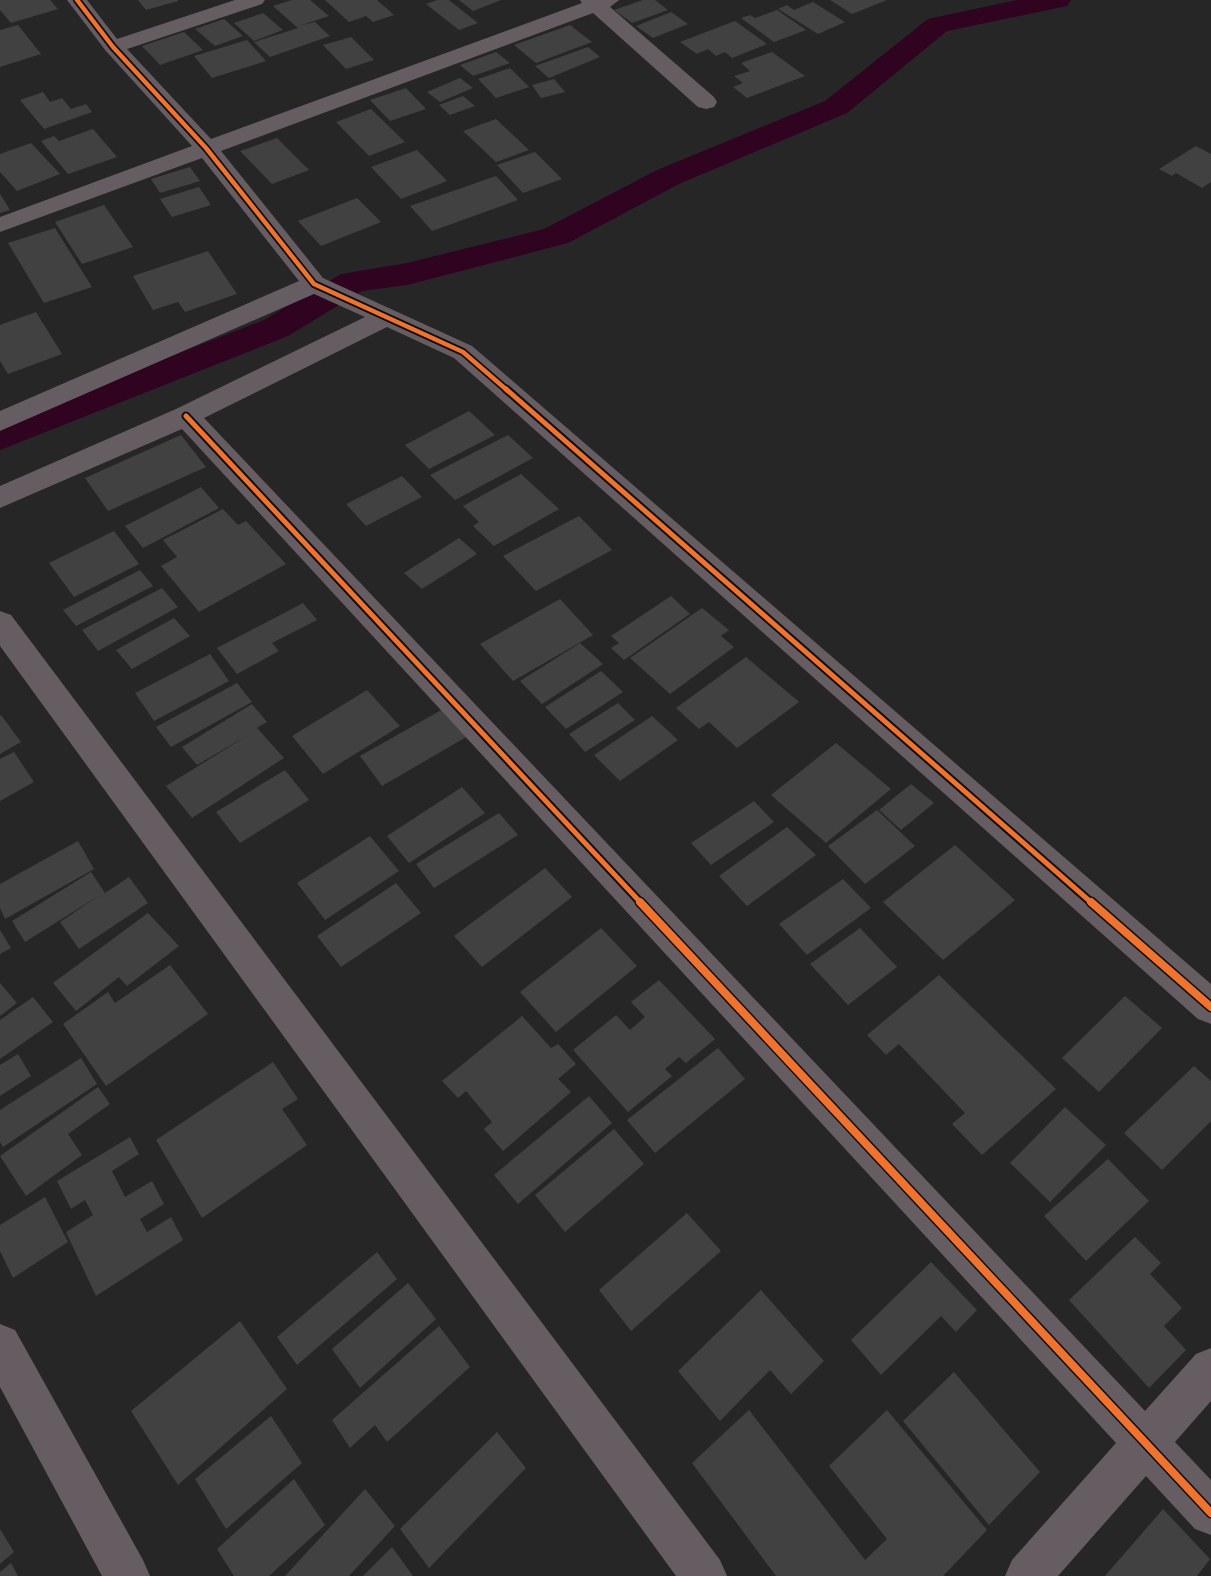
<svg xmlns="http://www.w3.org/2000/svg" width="1211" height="1576" font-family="Overpass,sans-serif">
<rect width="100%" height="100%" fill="#272626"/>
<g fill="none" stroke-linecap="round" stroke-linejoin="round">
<path fill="#300321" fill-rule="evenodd" d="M1017,0h54l-4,6 -120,25 -100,82 -168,71 -111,59 -161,42 -45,6 -74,45 -288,114v-27l264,-103 77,-46 66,-11 137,-34 113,-59 168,-69 103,-82z"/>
</g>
<path fill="#424141" d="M0,0h50l8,9 -47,14 -11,-13z
M138,0h40v1l-32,9z
M292,0h18l19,16 -30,10 16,-4 15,14 -60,21 -16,-15 44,-14 -25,-22z
M325,0h52l17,15 -21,7 -7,-6 -17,6z
M437,0h12l29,23 -19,7 -33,-26z
M459,0h42l-28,11z
M643,0h12l13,10 -36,13 -18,-13z
M830,0h57l-35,14z
M813,2l32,20 -27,12 -40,-25 9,-4 7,5z
M777,10l29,20 -32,12 -33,-24 9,-3 5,3z
M671,12l17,12 -35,14 -17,-12z
M263,13l20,17 -29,11 -20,-18z
M224,19l19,17 -28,10 -20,-17z
M735,21l32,23 -35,14 -7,-6 -9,4 -8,-7 -11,5 -17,-12z
M18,25l23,29 -41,13v-37z
M570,25l22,17 -56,21 -22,-18z
M184,32l19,18 -43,15 -18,-19z
M351,37l23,23 -28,9 -23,-24z
M247,40l19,21 -54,17 -18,-22z
M588,47l12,10 -51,21 -14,-12z
M496,52l14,11 -37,13 -13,-11z
M772,52l33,24 -58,22 -14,-11 10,-4 -9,-7 16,-5 -9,-8z
M510,68l19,19 -33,11 -18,-19z
M460,78l13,10 -33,14 -13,-10z
M554,79l11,13 -24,6 -9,-13z
M406,88l20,21 -36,12 -20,-21z
M43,92l7,10 12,-4 9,11 15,-5 6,8 -48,17 -24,-29z
M463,96l12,10 -25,9 -11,-10z
M371,109l34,33 -36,14 -33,-34z
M496,119l33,31 -33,12 -33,-31z
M93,129l24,28 -49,17 -27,-33 13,-5 5,5z
M277,138l32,32 -37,14 -32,-33z
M31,143l29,31 -43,17 -17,-19v-18z
M1196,146l15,8v28l-9,6 -26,-15 -4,3 -13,-7z
M417,150l30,31 -46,18 -30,-32z
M535,152l27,27 -39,14 -26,-28z
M190,167l10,14 -40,12 -9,-14z
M496,176l22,24 -86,31 -22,-25z
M199,187l12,18 -39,12 -12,-18z
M0,194l10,16 -10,3z
M357,198l24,24 -60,24 -23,-25z
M104,205l29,42 -51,17 -27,-42z
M55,228l37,59 -48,16 -36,-60z
M208,251l29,43 -52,18 -7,-10 -25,8 -20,-34z
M36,312l26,42 -54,20 -8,-13v-36z
M469,411l26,24 -66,34 -24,-24z
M181,435l25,32 -98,44 -23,-33z
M508,435l25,23 -78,42 -25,-25z
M521,474l38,35 -65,37 -21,-20 6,-4 -16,-16z
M402,476l20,21 -56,29 -20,-22z
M201,487l18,21 -76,40 -18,-22z
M223,509l15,16 8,-4 40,43 -87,48 -38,-46 16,-9 -14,-17z
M579,516l33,34 -76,41 -33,-35z
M114,531l25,33 -65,33 -25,-34z
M459,538l18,16 -55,35 -18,-16z
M140,570l13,16 -77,40 -13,-16z
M162,588l16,19 -80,44 -16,-21z
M671,596l19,18 -66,46 -13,-12 8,-5 -8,-7z
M560,599l33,36 -80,46 -33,-37z
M303,603l14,17 -45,23 7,8 -42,23 -20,-26z
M702,608l27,22 -8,6 13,11 -64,47 -40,-36z
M174,618l16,18 -58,33 -16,-19z
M580,643l23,21 -61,40 -22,-23z
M210,654l19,27 -75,40 -19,-28z
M746,657l53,45 -62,46 -28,-26 -10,7 -23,-21z
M601,671l22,21 -57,37 -21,-22z
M237,683l15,19 -81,45 -15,-20z
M367,690l33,36 -77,48 -31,-38z
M618,703l17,17 -50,32 -16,-18z
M252,704l15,18 -10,6 27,30 -92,60 -26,-32 84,-52 -53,31 -15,-18z
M445,708l23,28 -86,50 -22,-30z
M1,715l20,27 -21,12v-38z
M652,716l26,24 -58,41 -26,-26z
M836,743l55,46 -65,54 -55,-48z
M14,752l20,30 -34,19v-42z
M285,770l24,30 -69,43 -24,-31z
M911,784l23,19 -33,27 -22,-20z
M462,787l23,26 -76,50 -22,-27z
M754,801l20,21 -63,43 -20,-22z
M877,810l38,36 -50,38 -37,-38z
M499,813l19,22 -84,53 -18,-24z
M787,827l29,28 -69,51 -28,-30z
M370,836l29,35 -74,49 -28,-37z
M78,841l16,28 -89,50 -5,-11v-24z
M955,845l60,55 -72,60 -60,-58z
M545,868l27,29 -90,70 -28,-31z
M91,872l14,21 24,-16 19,26 -69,46 -19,-27 40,-27 -75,47 -13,-21z
M843,879l28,29 -64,47 -28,-31z
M396,883l25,30 -80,54 -24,-31z
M148,913l31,33 -52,40 -8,-9 -43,34 -23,-28z
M601,928l36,38 -81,66 -36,-40z
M860,928l37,39 -49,38 -38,-41z
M0,930l11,18 -11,6z
M170,965l38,49 -102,72 -43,-62 45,-32 7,11z
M939,975l117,114 -74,66 -30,-31 13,-11 -66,-69 -13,11 -19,-20z
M659,980l56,59 -29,24 -7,-6 -14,12 7,7 -44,36 -55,-62 43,-35 14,15 15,-13 -14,-15z
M0,983l17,20 -17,13z
M1125,996l37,32 -63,64 -37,-34z
M33,997l20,25 -53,37v-39z
M522,1016l29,32 7,-4 18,20 -18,15 13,13 -68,59 -19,-22 8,-7 -26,-31 -8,7 -16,-17z
M718,1048l27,31 -90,74 -28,-33z
M18,1054l13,22 -31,20v-31z
M81,1058l16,26 -94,63 -3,-5v-32z
M273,1062l25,37 -16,10 25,36 -105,73 -46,-78z
M1194,1066l17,15v40l-49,49 -38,-37z
M98,1087l12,17 -42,30 14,21 -56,41 -26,-40z
M589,1096l23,27 -94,81 -24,-29z
M1065,1107l41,38 -56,57 -40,-39z
M614,1129l30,35 -79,68 -30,-37z
M130,1137l9,17 -27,17 13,26 27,-16 12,23 -24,15 7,13 24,-15 12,23 -87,56 -30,-64 27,-17 -8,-15 -14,9 -14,-28z
M1108,1159l41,42 -63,60 -42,-45z
M45,1197l23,45 -55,36 -13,-27v-26z
M687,1213l34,38 -90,80 -32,-41z
M1135,1237l26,26 -11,11 32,34 -18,18 22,24 -37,38 -80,-88z
M377,1252l20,27 -100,86 -20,-28z
M931,1262l46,48 -21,22 -15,-16 -60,59 -30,-35z
M408,1283l28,36 -76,69 -28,-39z
M761,1290l63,71 -33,33 -21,-24 -50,51 -42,-50z
M240,1321l47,68 -109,96 -47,-74z
M439,1326l31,41 -83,75 -12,-17 -25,23 -18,-28z
M954,1372l86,100 -51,53 -86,-104z
M749,1410l116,150 22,-21 -58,-73 58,-56 100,120 -44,46h-167l-84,-113z
M271,1416l31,47 -76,66 -31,-50z
M497,1432l29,36 -97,100 -29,-39z
M294,1479l31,46 -56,51h-35l-17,-27z
M365,1489l30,37 -46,50h-64z
M1163,1509l47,50 -13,17h-92z
M0,1529l14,23 -14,12z
M392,1547l21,29h-50z
M11,1563l7,13h-18v-4z"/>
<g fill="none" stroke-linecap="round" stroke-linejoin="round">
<path fill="#665d62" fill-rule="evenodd" d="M67,0h20l30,39 118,-39h30l-3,4 -135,45 84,90 371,-136 -2,-3h39l-9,7 104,90 3,5 -3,5 -8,2 -8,-2 -105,-94 -372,138 102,127 149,68 739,638v40l-13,-5 -744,-661 -67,-31 -183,91 941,993 51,-57 15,-6v53l-36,41 36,38v55l-16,-6 -49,-53 -88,100h-53l7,-16 104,-117 -934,-1014 -182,79v-22l176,-77 189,-92 -51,-23 -314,137v-20l299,-130 -97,-123 -202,74v-15l192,-71 -86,-95z
M0,611l11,4 709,945 7,16h-51l-676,-930z
M0,1324l15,6 128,230 7,16h-48l-102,-189z"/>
<defs>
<path id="cycleway-far2" d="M77,0l36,47 93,101 108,136 149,68 45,39"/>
<path id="cycleway-far1" d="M506,389l587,515
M186,416l456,488"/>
<path id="cycleway" d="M640,902l571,611
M1091,902l120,105"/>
</defs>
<use href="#cycleway-far2" stroke="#100e0f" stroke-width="8"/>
<use href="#cycleway-far1" stroke="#100e0f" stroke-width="9"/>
<use href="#cycleway" stroke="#100e0f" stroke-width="11"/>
<use href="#cycleway-far2" stroke="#ef722f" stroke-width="4.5"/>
<use href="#cycleway-far1" stroke="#ef722f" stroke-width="5"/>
<use href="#cycleway" stroke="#ef722f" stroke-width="8"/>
</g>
</svg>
